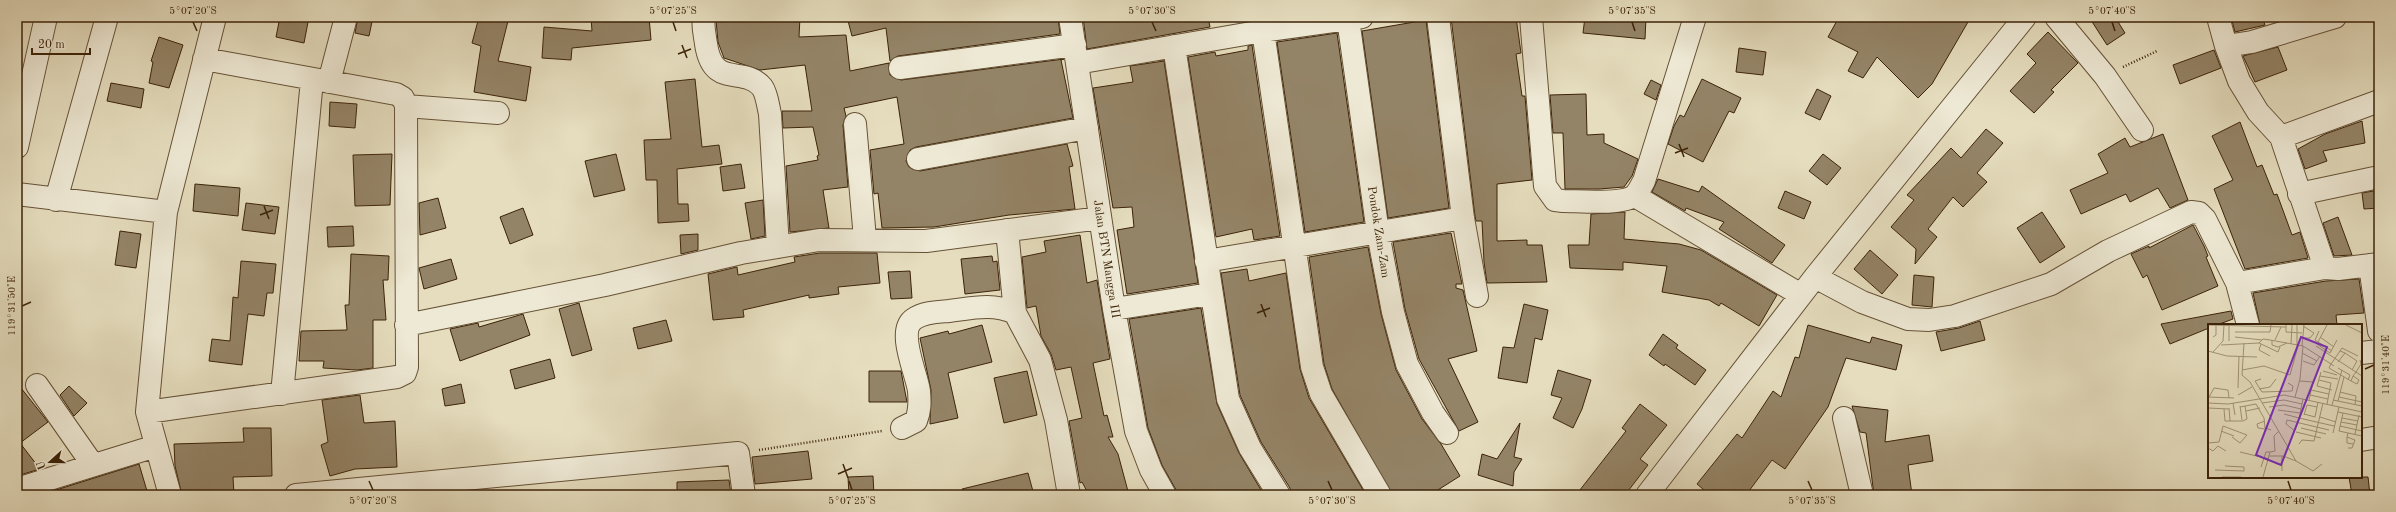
<svg xmlns="http://www.w3.org/2000/svg" width="2396" height="512" font-family="'Old Standard TT',serif">
<rect width="100%" height="100%" fill="#e5ddbe"/>
<filter id="stains"><feTurbulence type="fractalNoise" baseFrequency=".005" numOctaves="4"/><feColorMatrix values="0 0 0 0 .2 0 0 0 0 .09 0 0 0 0 .02 0 0 0 .5 -.17"/></filter>
<radialGradient id="worn" r=".72"><stop offset=".6" stop-color="#630" stop-opacity="0"/><stop offset="1" stop-color="#630" stop-opacity=".3"/></radialGradient>
<path fill="#948467" stroke="#3c2308" d="M280,17h29l-5,26 -28,-6z
M358,17h15l-4,19 -14,-3z
M479,17h30l-11,44 33,6 -5,34 -52,-9 7,-46 -9,-3z
M605,17h44l2,23 -79,8 -1,12 -29,-2 2,-31 48,4 -1,-13z
M740,17h60l-1,20 47,-2 4,36 39,-8 1,12 11,5 163,-21 -3,1 12,58 -157,29 -6,3 -4,11 3,6 11,4 147,-27 6,22 -4,1 6,42 -66,6 -75,12 -52,1 -4,-35 -4,1 -4,-44 34,-6 -7,-47 -53,11 2,8 -3,9 5,62 -25,3 6,38 -39,4 -4,-66 32,-6 -1,-4 2,-1 -6,-28 -30,1 -1,-17h30l-7,-46 -45,5 -36,-12 -6,-16 -2,-22z
M847,17h211l2,17 -162,22 -8,5 -4,-33 -34,8z
M1083,17h125l2,10 -123,22z
M1242,17h31l-30,5z
M1451,17h65l5,36 -5,1 6,42h3l7,84 -35,4v57l30,-1v5h15l5,37 -60,1 -3,-21 -2,-41h-6l-1,-5z
M1585,17h61l-1,22 -62,-6z
M1839,17h121l8,5 -36,62 -14,14 -41,-41 -14,21 -15,-7 10,-19 -30,-15z
M2089,17h26l10,16 -18,12z
M2231,17h31l3,8 -30,7z
M1426,20l23,188 -61,10 -26,-187z
M2048,32l30,31 -27,27 3,2 -20,21 -24,-22 26,-28 -9,-9z
M1337,33l27,189 -59,10 -28,-190z
M159,37l24,8 -14,43 -20,-5 4,-21 -2,-1z
M1252,45l28,191 -26,4 -2,-11 -36,8 -28,-180 27,-5 1,4 32,-6v-4z
M2278,47l9,23 -32,12 -12,-26z
M1739,48l27,4 -3,23 -27,-3z
M2214,50l7,18 -41,16 -7,-19z
M1164,61l34,222 -71,11 -10,-64 17,-3 -2,-20 -19,1 -20,-120 40,-6 -3,-16z
M695,79l7,68 17,-2 3,19 -45,5 1,35h10l1,17 -31,2 -1,-43h-11l-2,-40 27,-1 -6,-57z
M1702,79l39,19 -7,15 -5,-2 -26,51 -35,-18 6,-18 6,-11 4,2z
M1651,80l10,5 -5,15 -12,-6z
M111,83l33,6 -3,19 -34,-7z
M1817,89l14,7 -11,24 -15,-7z
M1586,94l1,41 17,-1v9l34,16 -6,17 -8,11 -25,2h-34l-2,-56h-10l-3,-38z
M330,102l27,2 -2,24 -26,-2z
M2362,121l3,22 -42,8 4,10 -22,8 -7,-20 27,-15z
M2240,122l17,45 5,-2 12,30 3,-1 15,41 8,-3 8,26 -63,11 -31,-80 19,-9 -21,-44z
M1986,129l17,14 -26,30 10,9 -24,25 -10,-10 -25,32 9,8 -22,27 1,-15 -25,-22 23,-27 -7,-5 44,-47 10,10z
M2163,134l25,66 -18,8 -12,-20 -28,14 -4,-8 -45,20 -11,-24 38,-17 -10,-19 27,-16 5,9z
M392,154l-2,51 -35,1 -2,-51z
M616,154l9,36 -31,7 -9,-36z
M1823,154l18,14 -14,17 -18,-14z
M741,164l4,24 -22,3 -3,-24z
M1658,179l41,13 3,-6 83,59 -13,18 -53,-34 5,-7 -38,-14 -1,3 -33,-19z
M195,184l45,4 -2,28 -45,-5z
M2379,190v18l-15,1 -2,-16z
M1785,191l26,11 -7,17 -26,-11z
M438,198l8,30 -26,7 -1,-32z
M763,200l2,36 -14,3 -6,-36z
M246,203l33,4 -4,27 -33,-4z
M523,208l10,27 -23,9 -10,-27z
M1625,212l-1,27 55,5 22,6 76,45 -18,31 -38,-23 -2,3 -10,-6 -47,-8 5,-26 -44,-4v8l-53,-2 -2,-23h21l2,-31z
M2042,212l23,35 -25,16 -23,-35z
M2338,217l14,38 -18,1 -11,-33z
M2193,225l11,21 4,10 -2,1 12,29 -56,24 -15,-35 -4,3 -12,-24 18,-8v2z
M353,226l1,20 -26,1 -1,-20z
M120,231l21,3 -5,34 -21,-3z
M1451,233l11,51h-6v4l7,2 14,61 -29,8 30,63 -19,9 -40,-72 -14,-50 -12,-67z
M698,234v16l-17,4 -1,-19z
M1080,235l7,48 10,-3 13,79 -17,4 11,53 3,-1 6,22h-5l10,17 11,41h-40l-7,-13 -2,1 -11,-62 13,-3 -11,-51 -15,3 -5,-16 -10,-18 -5,-30 -9,2 -5,-51 24,-5 -2,-11z
M1368,247l13,67 15,56 26,49 19,25 19,32 -30,19h-38l-60,-106 -8,-25 -15,-107z
M1870,250l28,25 -16,19 -28,-25z
M820,253h57l3,30 -42,4 1,7 -30,4v-3l-66,15 1,7 -31,3 -5,-46 29,-7 1,8 57,-13 -1,-5z
M351,254l38,2 -1,24h-5l3,40h-13v48l-16,2 -34,-2 1,-7h-25l2,-30 46,-1 -2,-25h4z
M992,256l1,6 4,-1 3,29 -35,4 -4,-35z
M451,259l6,20 -33,10 -5,-21z
M241,261l35,3 -3,29h-6l-3,23 -16,-2 -6,51 -33,-4 3,-22 18,2 3,-44 5,1z
M1247,269l2,12 37,-8 14,96 9,29 57,97h-75l-1,-7 -29,-46 -21,-47 -19,-122z
M910,271l2,27 -21,1 -3,-27z
M1914,275l20,2 -2,30 -20,-2z
M2359,279l5,34 -28,2 1,10h-77l-7,-32 73,-12z
M579,303l13,47 -20,6 -13,-47z
M1524,304l24,6 -6,30 -7,-2 -8,45 -29,-5 5,-31 11,1z
M1201,308l16,96 22,49 25,42h-85l-17,-30 -14,-37 -19,-109z
M2231,311l2,8 -16,6h-8v3l-39,16 -9,-20z
M523,314l7,21 -70,26 -10,-32 28,-6 1,4z
M666,320l6,21 -34,8 -5,-21z
M1980,321l5,19 -44,11 -5,-19 23,-4z
M982,325l10,37 -44,11 10,45 -28,6 1,-34 -11,-52 28,-7 1,3z
M1808,325l62,18 2,-6 30,8 -6,25 -50,-12 -18,49 -43,62 -13,-9 -26,35h-36l-13,-11 40,-50 5,4 31,-47 8,6 14,-40 4,1z
M1663,334l15,11 -2,3 30,22 -11,15 -30,-21 -1,2 -15,-11z
M550,359l5,19 -40,11 -5,-19z
M1558,370l33,10 -9,29 -9,19 -20,-10 9,-20 -11,-3z
M869,371h32l6,31h-38z
M1027,371l10,44 -33,8 -10,-45z
M17,383l31,39 -28,21 20,26 -20,6 -3,-4z
M461,384l4,19 -20,3 -3,-17z
M69,386l18,17 -13,13 -14,-21z
M360,395l4,28 31,-2 2,46 -42,2 -25,7 -9,-31 7,-3 -6,-42z
M1640,404l27,21 -27,34 8,6 -23,30h-49l50,-64 -4,-3z
M1852,406l36,4 -3,32 44,-7 4,26 -25,4 4,30h-38l-8,-62 -6,-1z
M1520,423l-6,34 8,2 -8,13 -1,14 -35,-11 4,-21 15,5z
M243,428h28l1,48 -39,1 1,18h-52l-7,-29 -1,-22 70,-2z
M808,451l4,28 -57,5 -3,-27z
M139,464l8,27 -14,4h-93z
M1028,473l6,22h-72v-6z
M873,476l1,19h-25l-1,-18z
M2349,477h19l2,18h-18z
M729,480l2,15h-54v-13z"/>
<g fill="none" stroke-linecap="round" stroke-linejoin="round">
<defs>
<path id="street" d="M704,17c-2,9 1,18 2,27 7,46 37,21 56,43 5,7 6,19 8,27l8,133
M1070,17l44,292 22,122 15,39 14,25
M1438,17l25,201 14,78
M1531,17l14,169 10,14 8,1c16,0 58,4 71,-5 4,-3 7,-10 10,-15l51,-164
M2056,17l49,59 37,54
M2218,17l8,29 13,35 19,31 23,25 44,131
M1348,19l30,214 15,79 14,52 26,49 14,20
M1263,31l49,336 9,27 59,101
M1174,46l54,353 22,49 29,47
M2226,46l26,-4 83,-25
M1077,63l186,-32 99,-14
M900,68l175,-23
M329,82l17,-65
M406,106l92,7
M855,124l10,115
M2281,137l98,-36
M17,147l29,-130
M918,159l169,-31
M17,194l149,18
M2299,194l80,-17
M1635,196l166,99
M56,200l51,-183
M1007,230l8,83
M1206,261l257,-43
M2370,265l9,66
M1815,277l47,25 46,17 21,1 26,-4 96,-32 57,-33 83,-39 8,1 6,6 32,64 88,-15 13,1 41,-5
M2237,283l11,42
M1114,309l96,-15
M406,325l199,-40 136,-32 78,-13 107,1 174,-23
M2361,353l18,-2
M37,385l56,80
M282,394l30,-314
M147,412l250,-35 8,-4 2,-6 -1,-261 -3,-8 -7,-4 -192,-35
M1844,418l18,77
M902,428l14,-7c4,-10 4,-18 3,-30 -2,-17 -23,-60 -5,-72 10,-7 24,-7 35,-8 24,-3 44,-8 66,2l25,47 16,60 13,75
M2361,440l18,-3
M17,489l139,-43
M170,495l-23,-83 19,-200 49,-195
M296,495l442,-42 6,42
M1647,495l168,-218 210,-260"/>
</defs>
<use href="#street" stroke="#665236" stroke-width="24"/>
<path stroke="#3c2308" stroke-width="2.5" stroke-dasharray="1 2" stroke-linecap="butt" d="M2123,67l34,-16
M759,450l123,-19"/>
<use href="#street" stroke="#eee9d5" stroke-width="22"/>
</g>
<path fill="none" stroke="#3c2308" stroke-width="1.5" d="M193,22l4,9M673,22l3,9M1152,22l4,9M1632,22l3,9M2112,22l3,9M682,45l5,13M678,54l13,-5M1679,144l5,13M1675,153l13,-5M264,206l5,13M260,215l13,-5M1261,304l5,13M22,306l9,-4M1257,313l13,-5M2365,369l9,-4M843,464l5,14M838,474l14,-6M369,481l4,9M849,481l3,9M1328,481l4,9M1808,481l4,9M2288,481l3,9"/>
<g text-anchor="middle" stroke-width="4" stroke-linejoin="round" paint-order="stroke">
<g font-size="12" fill="#3c2308" stroke="#eee9d5">
<text transform="translate(1379 232) rotate(81)" y="4">Pondok Zam-Zam</text>
<text transform="translate(1107 259) rotate(81)" y="4">Jalan BTN Mangga III</text>
</g>
</g>
<g transform="translate(2208 324)">
<rect width="154" height="154" fill="#e5ddbe"/>
<path fill="none" stroke="#a19375" stroke-width="1" d="M0,1l78,2M78,1v7l16,1M138,1l16,8M111,7l-4,9 17,11M27,8h35l1,-7M5,13l3,-2v-10M27,13l27,3M112,13l14,10M94,14h8l4,-5 -11,-7M64,16v5l6,2 9,-4M67,16l6,-13M21,17v-15M110,18l9,-17M36,19l-2,32 8,7 46,79 17,10 9,-7M51,19l4,-4 7,1 33,6 28,18 9,-13 5,2M53,20l-2,6 11,6M83,20l1,-19M109,20l13,9 7,-13M13,21l38,-2 19,9 2,-5M89,22v-21M94,22l2,-21M108,22l46,30M0,27l19,5 30,1M132,27l2,-3 16,8M5,28l10,-11 1,-16M94,29l15,8M95,37l11,4 6,-9M130,38l7,-9 12,8 -5,9M126,42l-3,-2 -2,4 22,13M130,44l12,7 -2,5M34,46l22,-4 26,9 8,-29M115,47l14,4M113,48l-4,14 15,4M112,52l18,3M145,52l6,4 -2,4 -6,-3 2,-5 3,-4 5,-8 -1,-4M53,55l-6,2 7,11 30,-1 1,-5 -5,-3M111,56l12,3 -4,21M92,57l13,1 -4,18M30,64l1,-32M51,65l11,-2 6,-8M103,66l18,4M132,68l16,4 -1,9M30,71l14,-8M102,71l18,4M0,73l26,1M1,73l5,-9 14,2 1,8M87,73l5,-18 3,-33M131,73l23,5M125,76l29,6M130,77l6,-24M0,79l20,1 56,-9 78,17M25,79l2,12M54,79l22,-3 18,4M124,81l10,-35M32,82l2,14M32,83l16,-3 8,14 1,10 6,2M61,83l15,-2 17,4M0,84l21,1M21,84l1,13M16,85l1,12h18l4,-2 -2,-13M70,86l22,3M38,87l14,-3M130,88l24,5M135,89l-4,18 23,5M76,90l15,4M96,90l11,3 3,-15M96,91l3,-10 10,2M112,93l16,5M91,94l35,8M134,94l16,3M91,95l4,-20M57,97l-8,3 1,4 7,1M133,98l16,3M132,102l22,5M93,104l25,6M13,107l13,5M87,107l-9,-7 1,-4 42,10M88,108l25,6M125,109l6,-26M147,110l4,-19M139,113v6l6,1M0,119l11,-1 4,-16 24,9 -7,8 -8,-6M91,120l3,-4 12,1 9,-38M0,124l5,3 5,-5 8,5M140,124h4l3,-8 -8,-3 1,-4M32,128l29,7M61,132h14l13,5M74,132v15M53,143l5,-15h4M7,146l29,1v-4l-19,-1M14,153h19M55,153l7,-25 5,-1 -1,-15 5,-5"/>
<path fill="#7b2cbf" fill-opacity="0.15" stroke="#7b2cbf" stroke-width="2" d="M93,13l26,10 -46,118 -25,-10z"/>
<rect width="154" height="154" fill="none" stroke="#3c2308" stroke-width="2"/>
</g>
<rect width="2396" height="512" fill="none" stroke="#e5ddbe" stroke-width="44"/>
<g transform="translate(50 462) rotate(249)" stroke="#eee9d5" stroke-width="3" paint-order="stroke">
<path d="M0-3L7 15L0 10L-7 15Z" fill="#3c2308"/>
<text y="-6" font-size="11" font-weight="bold" text-anchor="middle" fill="#3c2308">U</text>
</g>
<path d="M32 48v6h58v-6" fill="none" stroke="#3c2308" stroke-width="2"/>
<text x="38" y="48" font-size="12" fill="#3c2308" stroke="#eee9d5" stroke-width="3" paint-order="stroke">20 m</text>
<rect x="22" y="22" width="2352" height="468" fill="none" stroke="#3c2308" stroke-width="1.5"/>
<g font-size="10" text-anchor="middle" fill="#3c2308">
<text x="193" y="14">5°07'20"S</text>
<text x="673" y="14">5°07'25"S</text>
<text x="1152" y="14">5°07'30"S</text>
<text x="1632" y="14">5°07'35"S</text>
<text x="2112" y="14">5°07'40"S</text>
<text transform="translate(11 306) rotate(-90)" y="4">119°31'50"E</text>
<text transform="translate(2385 365) rotate(-90)" y="4">119°31'40"E</text>
<text x="373" y="504">5°07'20"S</text>
<text x="852" y="504">5°07'25"S</text>
<text x="1332" y="504">5°07'30"S</text>
<text x="1812" y="504">5°07'35"S</text>
<text x="2291" y="504">5°07'40"S</text>
</g>
<rect width="100%" height="100%" filter="url(#stains)"/>
<rect width="100%" height="100%" fill="url(#worn)"/>
</svg>
